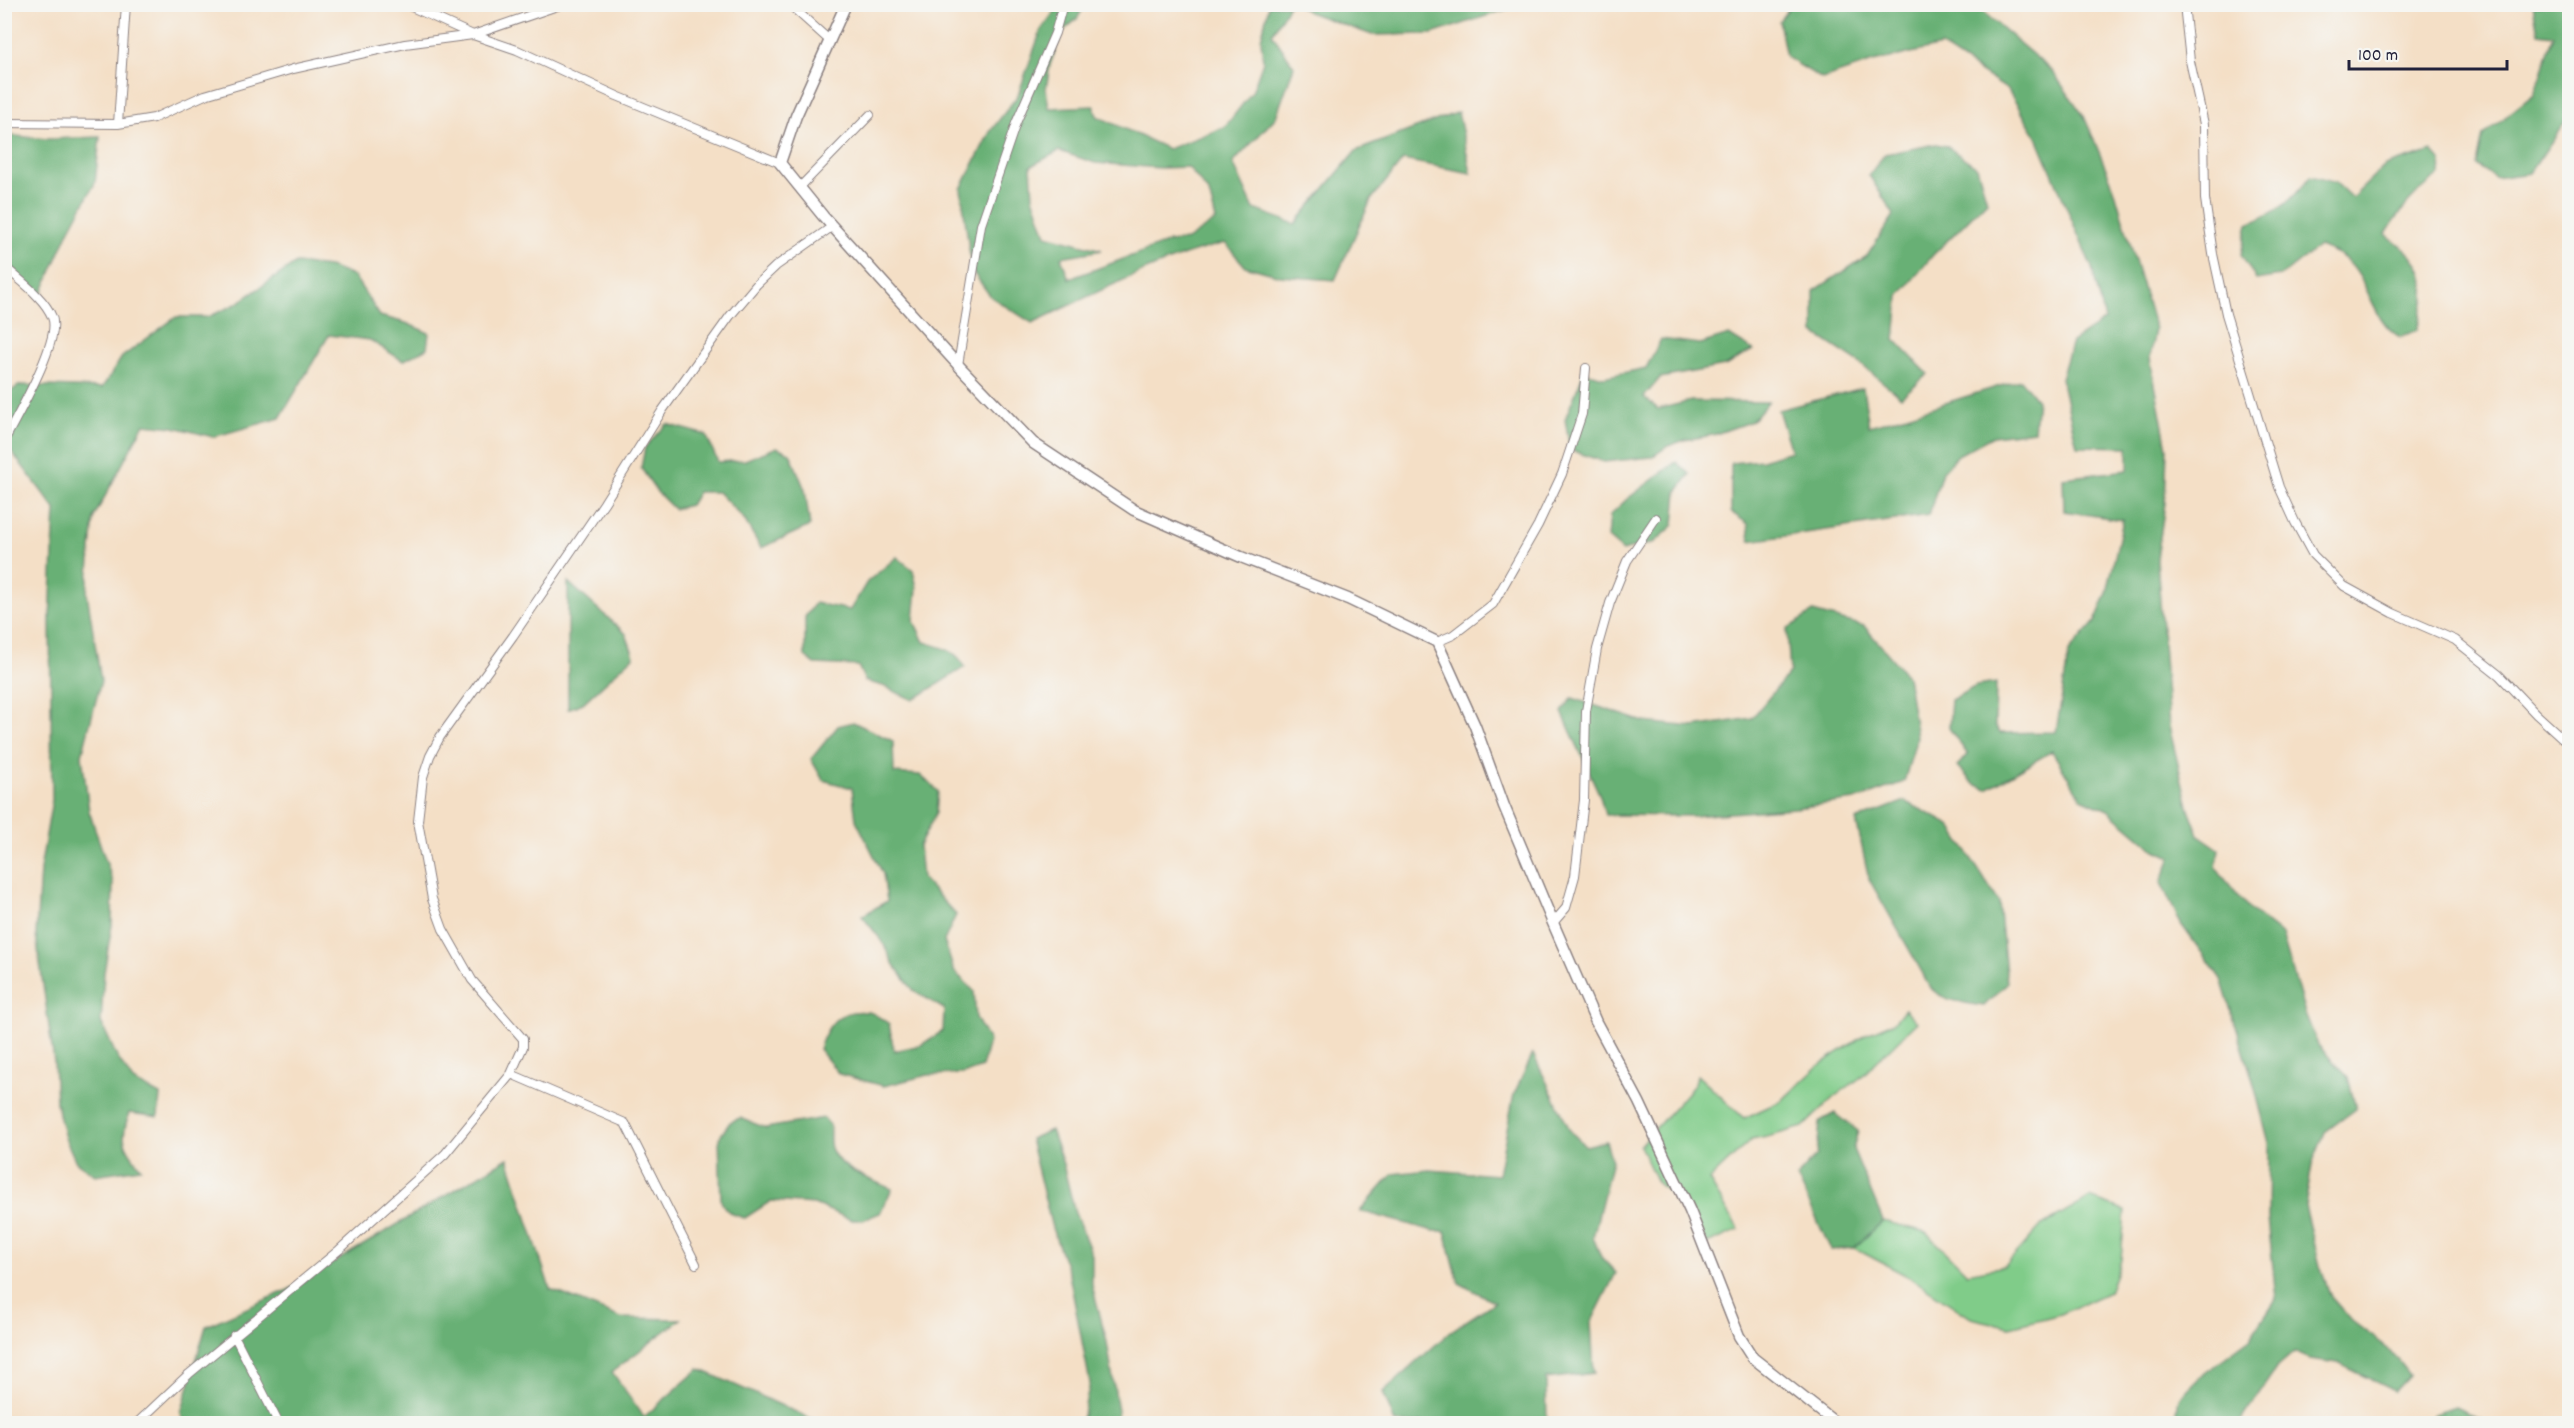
<svg xmlns="http://www.w3.org/2000/svg" width="2574" height="1428" font-family="Dekko,sans-serif">
<rect width="100%" height="100%" fill="#f6f6f2"/>
<filter id="ink" filterUnits="userSpaceOnUse"><feTurbulence type="fractalNoise" baseFrequency=".0167" numOctaves="2"/><feDisplacementMap in="SourceGraphic" scale="12" xChannelSelector="R" yChannelSelector="G"/><feConvolveMatrix kernelMatrix="1 2 1 2 8 2 1 2 1" color-interpolation-filters="sRGB"/></filter>
<filter id="wash" filterUnits="userSpaceOnUse"><feTurbulence type="fractalNoise" baseFrequency=".008" numOctaves="4" result="noise"/><feDisplacementMap in="SourceGraphic" scale="24" xChannelSelector="R" yChannelSelector="G"/><feGaussianBlur stdDeviation="1.35" result="paint"/><feColorMatrix in="noise" values="0 0 0 0 0 0 0 0 0 0 0 0 0 0 0 0 0 1.4 0 .05"/><feComposite in="paint" operator="in"/></filter>
<g filter="url(#wash)">
<rect width="100%" height="100%" fill="#f4dfc6"/>
<path fill="#80cc89" stroke="#517762" stroke-width="1.5" d="M1905,1009l12,13 -57,56 -26,19 -31,30 -36,10 -16,3 -42,40 30,50 -32,14 -17,-33 -33,-29 -17,-36 55,-62 2,-9 47,43 37,-17 41,-38 43,-28 28,-12z
M2090,1198l35,13 -4,49 -12,32 -48,22 -51,13 -39,-9 -60,-40 -57,-30 29,-27 43,11 41,41 38,-7 35,-39z"/>
<path fill="#68b075" stroke="#456958" stroke-width="1.5" fill-rule="evenodd" d="M1060,4l25,1 -8,14 -15,13 -12,33 -4,24 3,19 45,-2 3,10 71,33 57,-22 27,-35 11,-31 -2,-22 8,-34h20l-17,29 22,32 -18,51 -43,46 21,46 41,15 61,-73 102,-39 13,61 -68,-13 -32,40 -36,80 -55,-4 -35,-10 -20,-23c-68,17 -130,51 -193,80l-41,-26 -19,-26 -11,-82 29,-57 28,-37 23,-65zM1059,151l36,12 66,5 27,-1 21,26 7,27 -29,20 -18,2 -100,37 -8,-22 41,-7 -56,-15 -13,-38 -2,-31z
M1516,5l1,1 -85,28 -60,1 -64,-23 -10,-7z
M1791,5h184l77,66 32,45 30,72 41,141 -5,29 17,90 -2,55 -8,56 12,167 19,80 11,29 20,14 -3,19 33,41 33,26 23,78 13,32 30,32 8,32 -31,23 -13,33 -7,41 15,60 11,31 21,24 36,27 21,27 -15,16 -56,-28 -28,-4 -16,-7 -17,15 -38,56h-64l4,-25 25,-25 46,-34 26,-40 -8,-81 1,-75 -17,-66 -31,-98 -40,-55 -20,-41 10,-26 -17,-8 -46,-39 -27,-12 -29,-47 -65,38 -13,-5 -17,-18 11,-11 -19,-27 2,-28 25,-14 20,-3 -1,43 5,7 56,-1 13,-80 26,-30 12,-29 16,-73 -59,-9 -1,-33 65,-8v-23l-51,-1 -16,-68 11,-36 33,-22 -13,-52 -55,-131 -29,-47 -67,-44 -68,16 -51,17 -36,-22 -7,-36z
M2533,5h36v111l-39,57 -35,5 -18,-13 6,-30 51,-41 20,-59 -16,-2z
M4,135l44,4 52,-2 -5,46 -26,48 -29,67 -35,-33z
M1936,144l10,2 31,21 10,34 -54,54 -34,41 -4,44 33,34 -27,23 -43,-35 -44,-29v-42l53,-35 27,-41 -25,-40 16,-21z
M2432,151l9,10 -1,14c-24,17 -39,34 -54,59 9,8 22,16 29,26 16,19 8,49 2,70l-17,7c-29,-17 -30,-57 -55,-78 -6,-6 -17,-9 -26,-13l-38,30 -25,4 -15,-26 7,-30c32,-14 41,-20 63,-48l25,7 16,15 33,-32z
M296,263l33,4 25,9 26,40 26,7 23,10 -2,15 -24,13 -33,-21 -41,-5 -49,83 -67,19 -39,-10 -30,-3 -50,93 -7,76 14,88 -19,74 7,56 24,71 -1,43 -8,48 -3,49 16,35 16,24 27,14 -2,22 -29,-4c-9,28 -6,31 12,55l-46,7 -19,-13 -11,-24 -9,-35 -2,-41 -18,-127 4,-65 12,-70 -2,-181 5,-110 -50,-66v-48l15,-10 82,3 20,-31 54,-40h32l28,-13z
M1729,335l24,15 -28,16 -65,12 -16,19 14,12 33,-8 77,1 -16,19 -39,14 -28,5 -17,6 -16,11 -48,5 -34,-12 -5,-31 19,-47 20,5 42,-9 15,-29 39,5z
M2021,380l16,20 -3,31 -41,5 -35,19 -16,17 -13,43 -179,26 -2,-17 -17,-12v-49l31,-3 29,-9 -13,-41 85,-22 6,38c52,-14 101,-32 152,-46z
M667,424l39,11 12,27 27,-2 32,-13 13,6 15,37 5,36 -49,22 -17,-29 -26,-27h-20l-8,13 -16,4 -17,-17 -16,-24 4,-21z
M1676,462l14,12 -13,18 -3,33 -19,17 -32,9 -15,-13 2,-23 17,-16z
M897,557l16,13 4,18 -3,33 10,21c17,5 33,8 41,25l-52,33 -30,-14 -18,-5 -7,-15 -43,-2 -10,-8v-39l10,-14 35,7 17,-28z
M568,582l58,52 8,22 -51,47 -15,6z
M1813,612l51,14 43,50 10,61 -13,45 -49,18 -60,8 -103,8 -87,-1 -5,-19 -38,-84 10,-14 72,24 49,5 59,-9 38,-46 -3,-43z
M853,722l40,19 1,32 26,2 18,16 -2,22 -17,33 3,32 34,37 -12,26 10,30 20,20 2,27 13,23 -7,26 -19,7 -35,1 -44,11 -45,-12 -20,-25c8,-24 19,-41 49,-37 7,1 15,8 21,12l5,27 27,-6 22,-14 1,-22 -31,-19 -19,-25 -12,-24 -20,-25 25,-15 -4,-27 -27,-54 -4,-32 -29,-8 -12,-21 27,-33z
M1905,801l45,24 49,77 8,81 -23,23c-24,-4 -53,-5 -61,-32l-54,-95 -13,-59z
M1533,1054l38,78 15,14 20,-5 6,20 -19,76 8,20 15,16 -25,50 3,50 -48,6 1,44h-152l-12,-31 68,-61 44,-29 -36,-19 -14,-52h-11l-74,-20 33,-37 36,-4 69,5 16,-81z
M1835,1113l23,18 -5,18 30,72 -29,27 -23,2 -34,-73 20,-22 3,-34z
M740,1118l26,10 58,-10 6,7c0,7 -1,16 1,23 7,22 42,32 61,41l-12,24 -17,7h-11l-38,-16 -43,-3 -26,17c-12,-3 -19,-5 -24,-17l-2,-63 11,-16z
M1051,1130l12,34 12,49 17,42v30l15,57 11,69 -2,12h-35l9,-40 -21,-109 -17,-46 -22,-89z
M508,1158l42,131 71,29 60,1 -69,53 32,45 55,-48 122,54 -637,1 -3,-11 25,-87 84,-37z
M2455,1407l32,15 2,1h-55l-2,-8z"/>
</g>
<g filter="url(#ink)">
<g fill="none" stroke-linecap="round" stroke-linejoin="round">
<defs>
<path id="minor" d="M405,4l68,31 44,15 100,46 163,67
M789,4l40,36
M2184,4l6,57 14,63 1,75 8,55 13,60 53,173 16,35 18,33 31,31 49,27 62,27 44,35 37,39 34,31
M4,123l114,1 36,-6 51,-23 88,-26 112,-25 68,-9 90,-31
M118,124l8,-120
M800,187l70,-72
M4,266c15,14 40,31 48,51 10,22 -36,101 -48,124
M958,365l23,-140 35,-102 39,-90 8,-29
M1437,642l16,-7 40,-31 45,-79 24,-51 20,-60 4,-46
M1553,923l13,-15 9,-32 9,-76 2,-89 11,-62 13,-46 17,-42 29,-43
M511,1074l114,49 71,141
M234,1335l45,89
M136,1424l53,-50 150,-124 106,-96 66,-80 12,-27v-8l-51,-59 -29,-51 -11,-30 -14,-78 5,-44 7,-21 10,-19 73,-101 91,-133 58,-92 68,-95 27,-32 19,-18 57,-40"/>
<path id="tertiary" d="M846,4l-50,112 -16,47 43,53 135,149 75,78 101,67 107,47 107,42 89,43 38,84 29,80 49,117 43,99 43,80 51,109 49,125 14,22 84,66"/>
</defs>
<use href="#minor" stroke="#8b8080" stroke-width="10"/>
<use href="#tertiary" stroke="#8b8080" stroke-width="13"/>
<use href="#minor" stroke="#fff" stroke-width="8"/>
<use href="#tertiary" stroke="#fff" stroke-width="10"/>
</g>
</g>
<rect width="2574" height="1428" fill="none" stroke="#f6f6f2" stroke-width="24"/>
<path d="M2349 60v9h158v-9" fill="none" stroke="#22223b" stroke-width="3"/>
<text x="2358" y="60" font-size="18" fill="#22223b" stroke="#f6f6f2" stroke-width="4.5" paint-order="stroke">100 m</text>
</svg>
